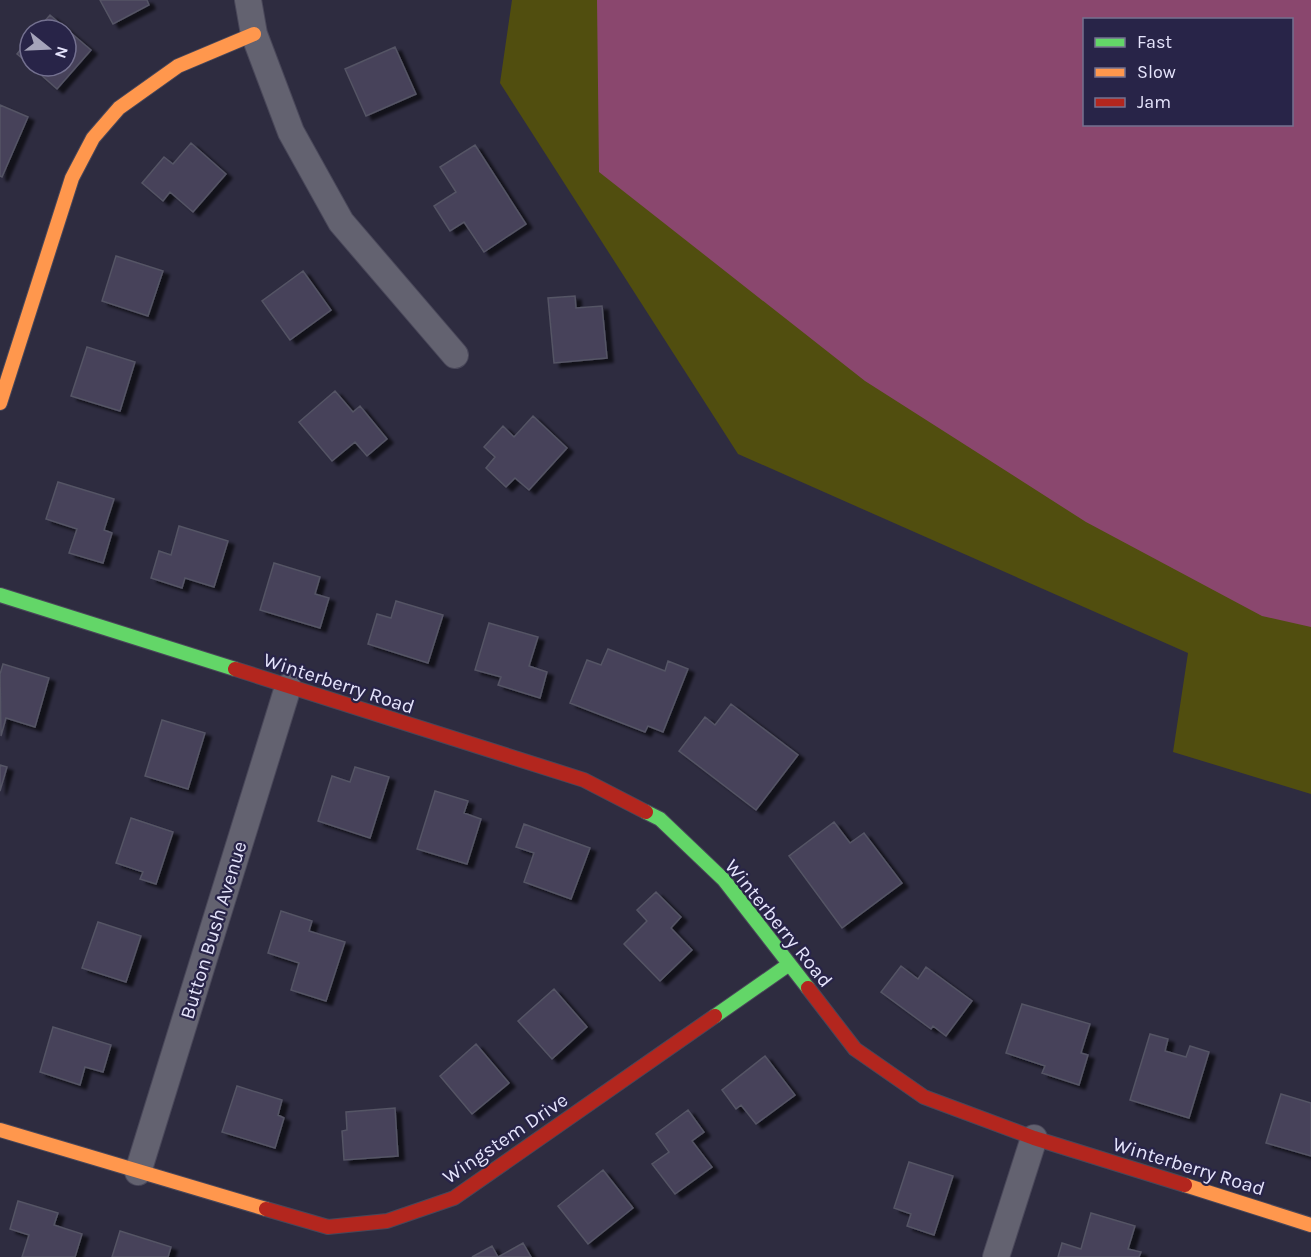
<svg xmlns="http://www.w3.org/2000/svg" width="1311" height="1257" font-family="Karla,sans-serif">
<defs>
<filter id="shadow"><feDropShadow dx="6" dy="4" stdDeviation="1.5" flood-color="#0009"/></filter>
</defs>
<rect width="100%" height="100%" fill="#2e2c40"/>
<path fill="#514e0f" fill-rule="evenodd" d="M512,0h799v794l-138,-42 15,-99 -450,-199 -238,-371zM1084,20h208v104h-208z"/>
<path fill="#8a476e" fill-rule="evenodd" d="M597,0h714v627l-49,-11 -176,-94 -221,-141 -266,-209zM1084,20h208v104h-208z"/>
<path fill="#46435a" stroke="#555465" stroke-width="1.5" filter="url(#shadow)" d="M100,0h47l2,5 -36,19z
M50,15l41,35 -34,39 -26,-23h35v-36h-29z
M30,38v27l-13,-11z
M395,47l21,47 -50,22 -21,-47z
M0,105l28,12 -26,60 -2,-1z
M191,143l35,31 -33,38 -23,-20 -7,9 -21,-18 22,-26 9,7z
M475,145l51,79 -42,28 -20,-30 -14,9 -16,-25 22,-14 -16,-25z
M116,256l47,15 -15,45 -46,-15z
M303,271l28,39 -41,30 -28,-39z
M575,296l1,12 26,-2 5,52 -53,5 -6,-65z
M87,347l48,15 -15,49 -49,-15z
M335,391l18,21 7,-6 27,33 -20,17 -12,-14 -23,19 -33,-39z
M533,416l34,32 -38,42 -14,-12 -9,9 -20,-19 9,-11 -11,-10 19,-21 11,11z
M58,482l56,17 -10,31 8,3 -9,30 -34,-10 8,-24 -31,-10z
M179,526l49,15 -14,46 -29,-9 -3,10 -31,-10 8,-27 12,4z
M274,563l46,14 -5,17 14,4 -9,30 -60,-18z
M396,601l47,14 -15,48 -60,-19 9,-30 14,4z
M489,623l49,14 -9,29 18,6 -7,26 -42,-13 3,-8 -26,-7z
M608,649l57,22 3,-10 20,8 -25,63 -15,-6 -3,6 -75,-29 17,-43 14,5z
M3,664l46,14 -14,49 -29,-9 -5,18 -1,-62z
M731,704l67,51 -42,55 -77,-59 26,-34 10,8z
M162,720l43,13 -17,56 -43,-13z
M0,765l7,2 -7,24z
M355,767l34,10 -19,61 -52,-17 14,-45 18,6z
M435,791l33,10 -4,12 17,6 -14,45 -50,-15z
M131,818l42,14 -17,52 -16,-5 3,-7 -27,-9z
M834,822l16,21 14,-10 38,50 -60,45 -53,-72z
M524,824l66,24 -19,51 -47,-17 10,-29 -18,-6z
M656,892l25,25 -10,11 21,22 -32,31 -36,-37 23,-23 -10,-11z
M281,911l31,10 -3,10 36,11 -19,59 -35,-11 8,-27 -31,-10z
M98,922l43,14 -15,46 -44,-14z
M901,966l17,13 8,-12 46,34 -26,35 -13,-10 -2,3 -50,-37z
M554,989l33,38 -35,32 -34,-38z
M1022,1004l68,20 -9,29 7,2 -9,30 -37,-12 3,-7 -39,-13z
M53,1027l58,18 -8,27 -18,-5 -5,18 -40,-13z
M1150,1034l18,5 -3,12 21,6 4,-11 19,6 -20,66 -59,-18z
M476,1044l33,39 -37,31 -32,-38z
M765,1056l30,39 -39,29 -15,-19 -5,4 -14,-19z
M237,1086l45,14 -4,15 6,3 -9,30 -53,-16z
M1281,1094l30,9v53l-45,-13z
M395,1108l3,48 -54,4 -2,-29 5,-1 -1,-18z
M688,1110l16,22 -12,9 20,26 -37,27 -23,-30 17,-12 -13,-18z
M909,1162l44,14 -19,59 -27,-9 4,-12 -17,-6z
M603,1170l30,38 -45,36 -30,-38z
M18,1201l40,12 -4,12 28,9 -7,23h-53l7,-22 -19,-6z
M1091,1213l44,13 -7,23 13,3 -2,5h-81l4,-14 19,6z
M120,1231l51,16 -3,10h-56z
M523,1243l8,14h-33z
M492,1246l6,11h-26z"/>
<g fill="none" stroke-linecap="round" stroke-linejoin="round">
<defs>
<path id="street" d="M248,0l6,34 37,98 50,90 114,133
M138,1172l150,-485
M996,1257l38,-119"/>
<path id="fast" d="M0,595l235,74
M646,812l14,7 64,61 84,108
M715,1016l73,-51"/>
<path id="slow" d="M0,403l72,-225 21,-40 26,-30 59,-42 76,-32
M0,1130l266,79
M1185,1185l126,40"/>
<path id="jam" d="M235,669l349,111 62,32
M808,988l47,61 69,48 110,41 151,47
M266,1209l62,18 59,-6 67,-23 261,-182"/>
</defs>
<use href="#street" stroke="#494759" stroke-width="28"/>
<use href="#fast" stroke="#494759" stroke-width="16"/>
<use href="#slow" stroke="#494759" stroke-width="16"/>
<use href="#jam" stroke="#494759" stroke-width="16"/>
<use href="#street" stroke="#636270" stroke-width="26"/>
<use href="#fast" stroke="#63d668" stroke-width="14"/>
<use href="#slow" stroke="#ff974d" stroke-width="14"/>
<use href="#jam" stroke="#b3261e" stroke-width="14"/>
</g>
<g text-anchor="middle" stroke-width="4.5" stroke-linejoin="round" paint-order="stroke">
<g font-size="20" fill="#e5e4fc" stroke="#282448">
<text transform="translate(339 683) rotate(18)" y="7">Winterberry Road</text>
<text transform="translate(779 923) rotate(51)" y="7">Winterberry Road</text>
<text transform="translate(213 930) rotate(-73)" y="7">Button Bush Avenue</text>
<text transform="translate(505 1138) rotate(-34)" y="7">Wingstem Drive</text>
<text transform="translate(1189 1166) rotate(17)" y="7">Winterberry Road</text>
</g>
</g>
<rect x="1083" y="18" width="210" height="108" fill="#282448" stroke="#747190" stroke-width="1.5"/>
<rect x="1095" y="38" width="30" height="9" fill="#63d668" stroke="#747190" stroke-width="1.5"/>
<text x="1137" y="48" font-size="18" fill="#e5e4fc">Fast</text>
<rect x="1095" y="68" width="30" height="9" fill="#ff974d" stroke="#747190" stroke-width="1.5"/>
<text x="1137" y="78" font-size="18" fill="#e5e4fc">Slow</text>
<rect x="1095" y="98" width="30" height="9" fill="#b3261e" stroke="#747190" stroke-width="1.5"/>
<text x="1137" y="108" font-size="18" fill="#e5e4fc">Jam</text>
<g transform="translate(48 48) rotate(108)"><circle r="28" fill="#282448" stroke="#747190" stroke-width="1.5"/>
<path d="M0-4.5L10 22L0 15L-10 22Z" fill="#a5a4ba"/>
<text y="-9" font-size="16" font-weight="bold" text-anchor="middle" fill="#e5e4fc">N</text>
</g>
</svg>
